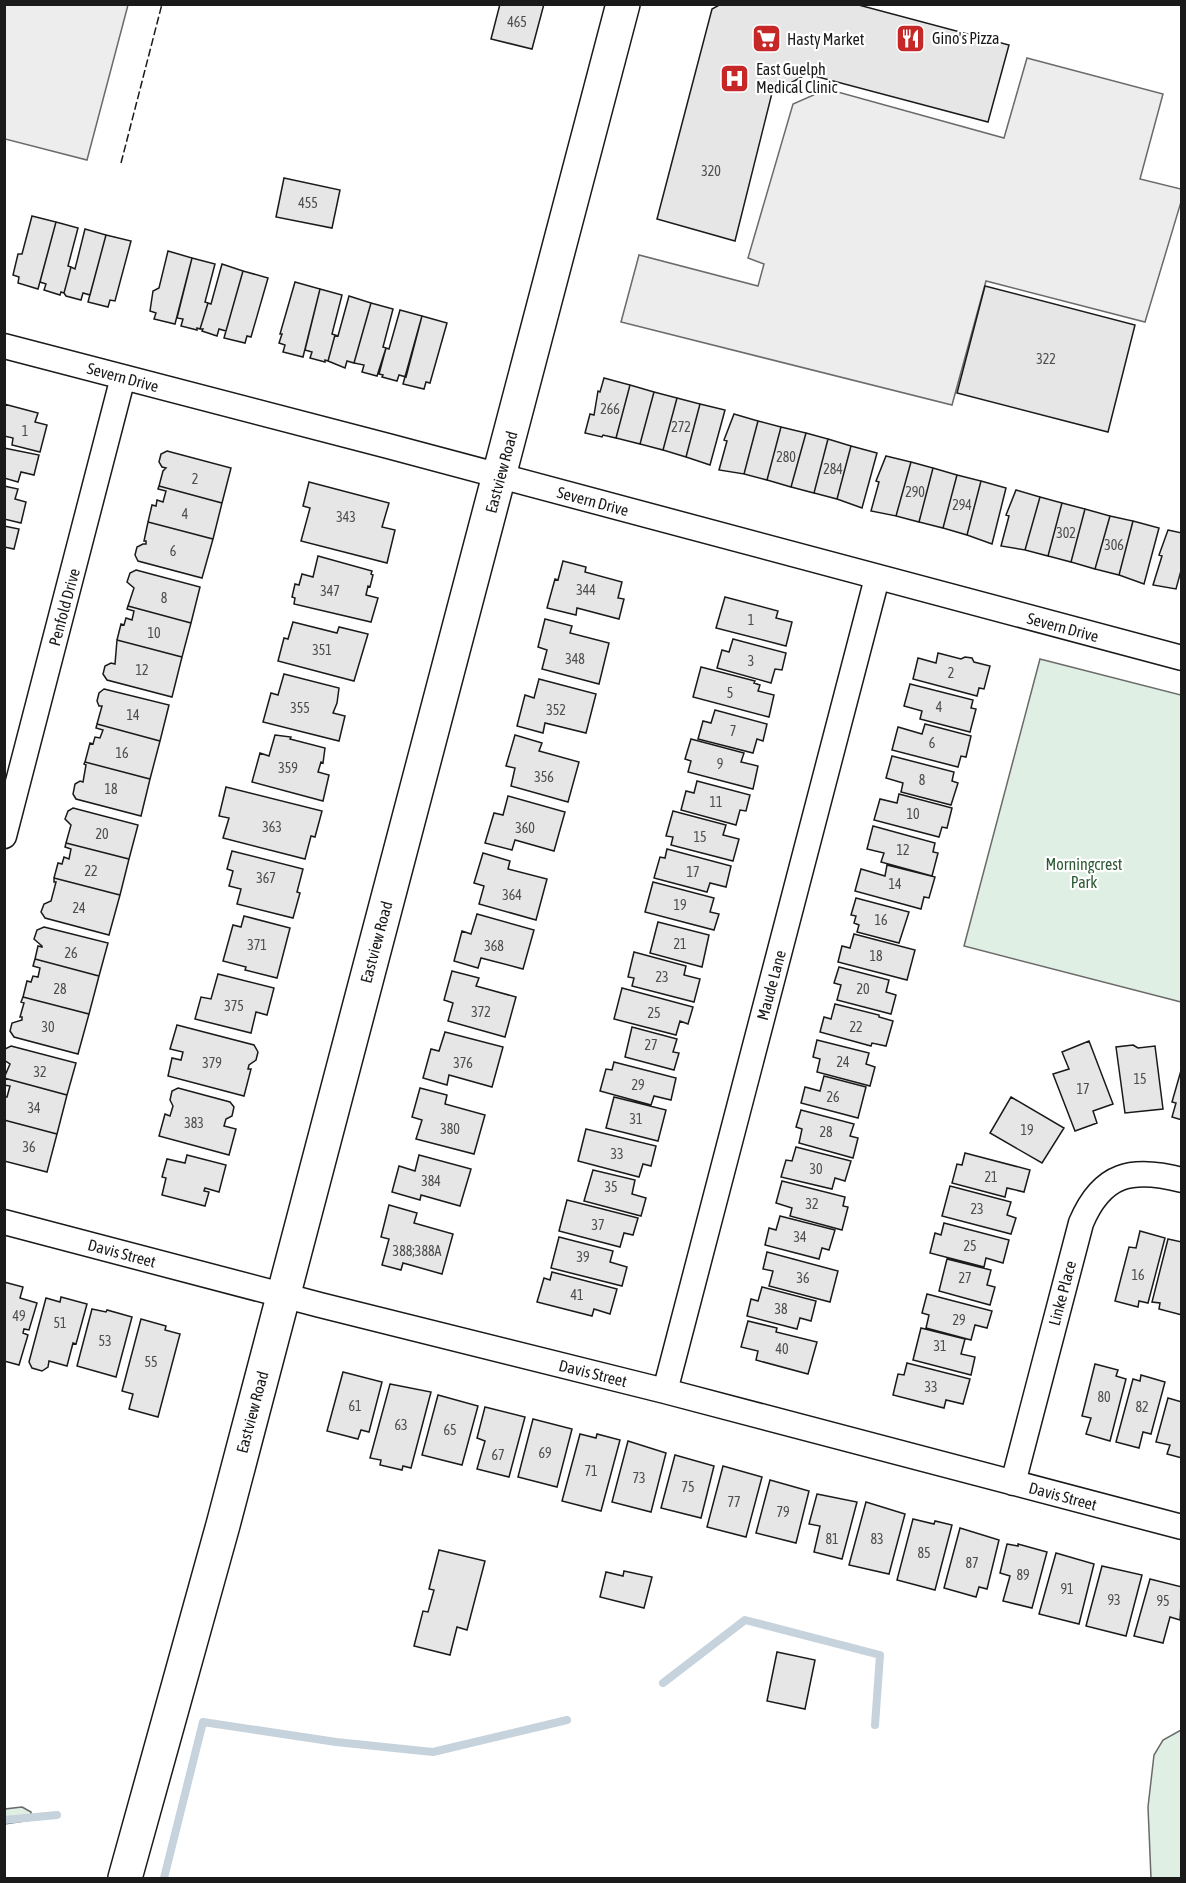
<svg xmlns="http://www.w3.org/2000/svg" width="1186" height="1883" font-family="'Asap Condensed',sans-serif">
<rect width="100%" height="100%" fill="#fff"/>
<path fill="#e0efe3" stroke="#6a6a6a" stroke-width="1.5" d="M1040,659l141,36v307l-217,-56z
M1181,1730v148h-30l-3,-71 6,-52 9,-15z
M22,1807l9,5v8l-26,4v-15z"/>
<path fill="#ededed" stroke="#6a6a6a" stroke-width="1.5" d="M4,5h124l-41,155 -82,-21z
M1027,58l136,36 -23,85 41,10v13l-36,120 -159,-41 -34,124 -331,-83 18,-67 119,31 6,-22 -16,-6 45,-154 34,-15 177,49z"/>
<g fill="none" stroke-linecap="round" stroke-linejoin="round">
<path stroke="#c6d2dc" stroke-width="8" d="M663,1683l82,-63 135,35 -5,70
M4,1820l53,-5
M164,1878l39,-156 133,20 97,10 134,-32"/>
</g>
<path fill="#e6e6e6" stroke="#1a1a1a" stroke-width="1.5" d="M500,4h44l-12,45 -41,-10z
M721,4h134l154,41 -21,77 -181,-48 -35,19 -37,148 -78,-22 55,-210z
M284,178l56,12 -8,38 -56,-11z
M32,216l24,6 -18,67 -20,-6 1,-6 -6,-2 5,-21h4z
M56,222l22,6 -10,38 3,1 -7,26 -3,-1 -1,3 -16,-5 2,-6 -6,-2z
M85,229l21,6 -16,60 -7,-2 -2,7 -15,-4 -2,-3 7,-26 4,2z
M106,235l25,6 -16,60 -5,-1 -2,7 -20,-5z
M168,251l24,7 -17,66 -21,-5 2,-6 -6,-2 3,-20 6,-3z
M192,258l23,6 -10,38 3,1 -8,26 -3,-1v2l-16,-4 2,-7 -6,-1z
M222,264l21,7 -17,60 -7,-2 -2,7 -15,-5 1,-2h-3l8,-26 3,1z
M243,271l25,7 -17,59 -4,-1 -2,7 -21,-5z
M295,282l25,7 -17,68 -20,-5 2,-7 -6,-2 3,-9h-2z
M985,286l150,39 -27,107 -151,-39z
M320,289l22,6 -10,39 3,1 -7,26 -3,-1v2l-15,-4 2,-6 -7,-2z
M349,296l22,7 -17,60 -7,-2 -2,7 -17,-7 7,-26 3,1z
M371,303l22,6 -10,38 3,1 -9,28 -15,-4 2,-7 -10,-2z
M400,310l22,6 -16,61 -7,-2 -2,6 -15,-4 1,-2 -4,-1 7,-26 3,1z
M422,316l25,7 -17,60 -4,-1 -2,7 -21,-5z
M604,378l26,7 -14,53 -13,-3 -1,2 -17,-4 5,-19 4,1 4,-24 2,1z
M630,385l24,7 -14,52 -24,-6z
M654,392l23,6 -14,52 -23,-6z
M677,398l23,6 -14,53 -23,-7z
M4,404l34,9 -3,9 12,3 -7,27 -28,-7 1,-7 -9,-2z
M700,404l25,6 -15,55 -24,-8z
M734,414l24,7 -14,53 -25,-4 8,-29 -3,-1z
M758,421l23,6 -14,53 -23,-6z
M781,427l25,6 -15,54 -24,-7z
M806,433l22,6 -14,54 -23,-6z
M828,439l23,7 -14,53 -23,-6z
M851,446l26,7 -15,55 -25,-9z
M4,448l35,7 -5,20 -13,-3 -3,10 -14,-4z
M167,451l64,17 -9,35 -63,-17 4,-15 3,-3 -4,-1 -3,-5 2,-8z
M886,456l25,6 -15,54 -25,-5 8,-29 -3,-1z
M911,462l22,6 -14,54 -23,-6z
M933,468l24,7 -14,53 -24,-6z
M957,475l24,6 -14,54 -24,-7z
M981,481l25,7 -14,56 -25,-9z
M309,482l80,21 -7,24 13,3 -8,33 -86,-22 9,-33 -7,-2z
M4,486l14,3 -3,10 11,3 -5,21 -17,-4z
M159,486l63,17 -9,36 -65,-17 4,-17 4,1 1,-6 6,2 3,-11 -8,-2z
M1016,490l24,7 -15,53 -24,-4 8,-30 -3,-1z
M1040,497l22,6 -14,53 -23,-6z
M1062,503l23,6 -14,53 -23,-6z
M1085,509l25,7 -15,53 -24,-7z
M1110,516l23,5 -14,54 -24,-6z
M1133,521l26,7 -15,56 -25,-9z
M148,522l65,17 -11,39 -64,-17 -3,-6 2,-8 6,-3h3v-3h-2z
M4,526l15,3 -5,20 -10,-2z
M1168,530l14,3v34l-6,22 -23,-4 9,-29 -3,-1z
M318,556l54,15 -1,3 2,1 -3,12 -2,-1 -2,9 12,3 -7,24 -77,-18 1,-6 -3,-1 3,-13 4,1 3,-11 11,3z
M563,561l23,6 -1,5 37,10 -4,16 6,1 -5,20 -42,-11 -1,7 -29,-7 8,-29 3,1z
M136,570l64,17 -9,36 -63,-17 6,-18 -7,-6 3,-9z
M725,597l53,14 -2,7 16,4 -6,24 -70,-18z
M128,606l63,17 -9,34 -65,-17 4,-16 3,1 2,-7 6,2 2,-9 -7,-2z
M545,619l27,7 -2,7 39,10 -10,41 -57,-15 5,-19 -9,-3z
M293,622l44,11 2,-6 29,7 -14,47 -76,-20 6,-23 4,1z
M733,639l53,14 -4,17 -7,-1 -4,14 -54,-15 5,-18 7,2z
M117,640l65,17 -10,40 -65,-17 -4,-6 2,-8 6,-3 4,1z
M938,653l23,6 4,-2 7,1 2,4 16,4 -6,23 -5,-1 -2,8 -64,-17 5,-21 18,5z
M701,667l54,14 -1,2 6,2 -2,6 16,4 -5,22 -76,-20z
M284,674l55,14 -2,15 -4,10 12,3 -6,25 -76,-19 8,-29 7,2z
M539,679l57,15 -10,39 -41,-10 -2,10 -26,-7 8,-31 9,3z
M910,684l63,16 -2,8 5,1 -6,23 -50,-13 2,-8 -18,-5z
M104,689l65,16 -9,36 -63,-17 5,-18h-3l-2,-5 2,-8z
M715,710l52,14 -4,17 -6,-2 -4,14 -55,-14 5,-18 8,2z
M97,724l63,17 -10,38 -65,-17 5,-19 3,1 2,-7 5,1 3,-8 -7,-2z
M925,724l46,12 -5,21 -5,-1 -3,11 -66,-17 6,-23 24,7z
M275,735l16,2 -1,2 35,9 -2,15 -2,-1 -3,10 11,3 -6,26 -71,-19 8,-29 9,3z
M515,735l27,8 -3,8 40,11 -11,40 -57,-16 4,-18 -9,-2z
M691,739l53,14 -3,9 17,4 -5,23 -65,-17 3,-11 -6,-2z
M892,756l62,16 -2,9 6,2 -7,22 -50,-13 2,-9 -17,-5z
M85,762l65,17 -9,37 -65,-17 -3,-5 2,-10 5,-3 3,1 3,-17 -2,-1z
M697,781l53,14 -4,16 -6,-1 -4,15 -55,-15 5,-19 8,2z
M226,787l96,24 -7,26 -4,-1 -6,23 -82,-21 6,-20 -10,-2z
M899,794l53,14 -5,20 -5,-1 -3,10 -65,-17 6,-21 17,4z
M508,796l57,16 -11,39 -39,-11 -3,10 -27,-7 9,-30 9,2z
M73,808l65,17 -9,34 -63,-16 5,-18 -6,-6 3,-8z
M673,811l53,14 -3,10 16,4 -6,22 -62,-16 2,-8 -7,-1z
M873,826l62,17 -2,9 5,1 -6,23 -51,-14 3,-9 -17,-4z
M66,843l63,16 -9,36 -66,-17 4,-15 4,1 2,-7 5,2 2,-10 -6,-2z
M667,849l64,17 -5,21 -16,-4 -3,9 -53,-14 6,-21 5,1z
M232,851l71,18 -6,23 3,1 -7,25 -56,-14 4,-15 -12,-3 4,-15 -6,-2z
M483,853l27,8 -2,8 39,10 -11,41 -57,-16 5,-18 -10,-3z
M887,865l48,12 -6,21 -5,-1 -3,12 -66,-18 6,-22 24,7z
M54,878l66,17 -11,40 -64,-17 -4,-6 3,-8 7,-3 5,-19h-2z
M653,882l61,16 -4,14 9,2 -5,16 -69,-18z
M856,898l53,14 -10,31 -42,-11 2,-7 -5,-2 2,-7 -5,-1z
M477,914l57,16 -11,39 -42,-11 -3,10 -24,-7 8,-30 9,3z
M244,916l46,12 -13,50 -32,-8 1,-3 -23,-6 10,-36 8,2z
M658,922l51,13 -7,32 -52,-14z
M44,927l64,16 -9,33 -64,-17 3,-13 4,1v-1l-8,-7 3,-9z
M854,934l61,16 -8,30 -69,-18 4,-16 8,2z
M634,952l52,14 -2,9 16,4 -6,23 -62,-16 2,-8 -6,-1z
M35,959l64,17 -10,38 -66,-17 4,-16 4,1 2,-6 5,1 2,-9 -7,-2z
M839,967l50,13 -3,12 10,3 -5,19 -54,-14 4,-15 -7,-2z
M452,971l27,7 -3,8 40,11 -11,40 -57,-16 5,-18 -9,-3z
M218,974l56,14 -7,27 -11,-3 -5,21 -56,-14 6,-22 10,2z
M622,988l71,19 -5,17 -8,-3 -4,14 -62,-16z
M23,997l66,17 -11,40 -64,-17 -4,-6 2,-8 10,-3v-3h-2l4,-14 -3,-1z
M835,1004l44,11v2l14,4 -7,25 -14,-3 -1,3 -51,-14 4,-15 7,2z
M177,1025l77,20 4,7 -2,8 -7,5 -1,4h3l-7,27 -76,-20 4,-18 9,2 2,-8 -13,-3z
M632,1027l45,12 -4,13 6,1 -5,17 -49,-13z
M445,1032l58,15 -11,40 -43,-12 -2,10 -24,-7 8,-29 8,2z
M817,1040l52,13 -3,11 9,3 -5,19 -53,-14 3,-13 -7,-2z
M1089,1041l24,63 -20,7 4,12 -22,8 -22,-57 16,-5 -7,-17z
M1133,1045l5,3 17,-2 8,63 -38,4 -9,-66z
M11,1046l65,17 -9,32 -63,-17 6,-14 -6,-4v-8l1,-3z
M614,1062l62,16 -5,22 -17,-4 -3,9 -51,-14 6,-22 6,1z
M1182,1067v53l-10,-3 4,-14 -4,-1z
M824,1076l42,11 -8,31 -57,-15 4,-16 15,4z
M4,1078l63,17 -10,39 -53,-14v-23h3l3,-11 -6,-1z
M178,1088l52,14 4,5 -2,9 -6,3 -2,7 12,3 -7,26 -70,-19 6,-22 5,2 3,-10 -3,-6 2,-9z
M420,1088l27,7 -2,9 40,11 -11,39 -58,-15 6,-19 -10,-3z
M614,1097l52,13 -8,31 -52,-13z
M1011,1097l53,31 -22,35 -52,-30z
M801,1110l53,14 -4,12 8,2 -5,20 -54,-15 3,-14 -6,-2z
M4,1120l53,14 -10,38 -43,-11z
M586,1129l70,17 -5,20 -8,-2 -4,13 -61,-16z
M796,1147l55,14 -6,20 -10,-3 -3,11 -51,-12 5,-17 6,1z
M965,1153l65,17 -6,22 -17,-4 -2,9 -53,-14 5,-19 5,1z
M187,1155l39,10 -7,27 -14,-4 -1,3 5,1 -4,14 -43,-11 4,-17 -4,-1 5,-18 18,4z
M419,1155l52,14 -11,37 -39,-11 -1,5 -28,-8 7,-26 16,5z
M593,1170l42,10 -3,14 14,4 -5,18 -57,-15z
M782,1181l63,16 -2,9 5,1 -6,23 -52,-14 2,-8 -16,-5z
M950,1186l61,16 -4,13 9,3 -5,16 -69,-18z
M567,1200l71,18 -5,17 -9,-2 -4,14 -61,-16z
M389,1205l28,8 -3,10 39,11 -11,40 -39,-11 -2,7 -19,-5 7,-26 -8,-2z
M780,1216l55,14 -6,20 -7,-2 -3,11 -54,-14 4,-17 7,2z
M944,1223l65,17 -6,23 -17,-5 -2,9 -54,-14 5,-20 6,2z
M1140,1231l25,7 -17,65 -9,-2 -1,6 -23,-6 14,-54 7,1z
M559,1237l54,14 -3,11 17,5 -5,19 -71,-18z
M1168,1239l14,3v73l-23,-6 1,-6 -8,-1z
M767,1252l71,19 -8,31 -61,-16 4,-15 -10,-2z
M947,1259l44,11 -4,15 8,2 -5,18 -51,-14z
M552,1272l65,17 -7,25 -16,-5 -2,7 -55,-14 7,-24 6,2z
M4,1282l19,5 -3,11 17,5 -8,27 -5,-1 -1,4 5,2 -9,30 -15,-4z
M762,1287l54,14 -5,20 -11,-3 -3,11 -50,-13 4,-17 7,2z
M927,1294l65,17 -5,17 -12,-3 -4,15 -45,-12 3,-13 -7,-2z
M61,1297l26,7 -11,40 -3,-1 -6,23 -18,-5 -1,6 -6,4 -10,-3 -3,-6 17,-64 14,4z
M92,1309l14,3 1,-2 25,7 -16,60 -39,-11z
M141,1319l25,7 -1,4 15,4 -22,83 -29,-8 4,-15 -11,-3z
M748,1321l29,7 -1,4 41,10 -9,32 -52,-14 2,-9 -17,-4z
M921,1328l44,11 -4,15 14,3 -4,18 -58,-15z
M907,1363l63,16 -7,25 -17,-4 -2,8 -51,-13 5,-21 6,1z
M1095,1364l23,6 -2,6 10,3 -16,62 -24,-7 5,-16 -9,-2z
M343,1372l39,10 -13,50 -8,-2 -3,9 -31,-8z
M1141,1375l24,7 -14,52 -8,-2 -4,16 -23,-6 17,-63 7,2z
M390,1384l41,8 -20,76 -8,-2 -1,4 -22,-5 1,-5 -11,-2z
M438,1395l40,11 -16,59 -40,-10z
M1168,1398l14,4v56l-15,-4 3,-9 -14,-3z
M485,1407l40,10 -16,60 -32,-8 8,-28 -8,-3z
M533,1419l39,10 -15,58 -39,-10z
M580,1434l16,4 1,-4 23,6 -19,71 -39,-10z
M628,1441l38,12 -15,59 -39,-10z
M675,1455l39,11 -13,52 -40,-10z
M723,1466l39,11 -16,60 -39,-10z
M770,1480l39,11 -13,52 -40,-10z
M817,1494l40,8 -15,57 -28,-7 6,-26 -11,-2z
M866,1502l39,12 -16,60 -40,-9z
M913,1519l21,5 1,-3 17,4 -17,65 -38,-10z
M960,1528l39,12 -12,49 -8,-2 -3,10 -32,-9z
M1007,1544l11,2v-2l29,8 -15,56 -29,-7 7,-25 -10,-3z
M439,1550l46,11 -18,69 -10,-3 -7,28 -36,-9 9,-35 5,1 6,-22 -5,-1z
M1056,1553l38,11 -15,60 -40,-10z
M1102,1566l40,9 -16,61 -40,-10z
M624,1571l28,6 -8,31 -44,-11 6,-25 17,4z
M1150,1579l32,8 -2,33 -10,-3 -7,26 -29,-7z
M777,1652l38,8 -10,49 -38,-8z"/>
<g fill="none" stroke-linecap="round" stroke-linejoin="round">
<defs>
<path id="street" d="M4,346l384,100 794,212
M4,836l119,-459
M4,1222l316,83 345,86 517,136
M665,1391l212,-813
M1013,1483l68,-260c21,-50 51,-56 101,-43"/>
<path id="secondary" d="M125,1878l98,-353 400,-1521"/>
</defs>
<use href="#street" stroke="#1a1a1a" stroke-width="27"/>
<use href="#secondary" stroke="#1a1a1a" stroke-width="36"/>
<use href="#street" stroke="#fff" stroke-width="24"/>
<use href="#secondary" stroke="#fff" stroke-width="33"/>
<path stroke="#1a1a1a" stroke-width="1.5" stroke-dasharray="8 3" stroke-linecap="butt" d="M121,163l41,-159"/>
</g>
<defs>
<symbol id="restaurant-square" viewBox="-11 -11 22 22"><rect x="-9" y="-9" width="18" height="18" rx="4" fill="#c62828" stroke="#fff"/><path d="M-5-6h1v4h1v-4h1v4h1v-4h1v5L-1.5 .5V6h-2V.5L-5-1ZM5-6V6H3V1.5H1.5Q1.5-4 5-6Z" fill="#fff"/></symbol>
<symbol id="supermarket-square" viewBox="-11 -11 22 22"><rect x="-9" y="-9" width="18" height="18" rx="4" fill="#c62828" stroke="#fff"/><path d="M-6-5.5h2.5l.6 2H6L4.5 2H-2.5L-4.4-4H-6ZM-1.5 3.2a1.3 1.3 0 1 0 .1 0ZM3 3.2a1.3 1.3 0 1 0 .1 0Z" fill="#fff"/></symbol>
<symbol id="hospital-square" viewBox="-11 -11 22 22"><rect x="-9" y="-9" width="18" height="18" rx="4" fill="#c62828" stroke="#fff"/><path d="M-5-5h3v3.5h4V-5h3V5h-3V1.5h-4V5h-3Z" fill="#fff"/></symbol>
</defs>
<g fill-rule="evenodd">
<use href="#restaurant-square" x="894" y="22" width="33" height="33"/>
<use href="#supermarket-square" x="750" y="22" width="33" height="33"/>
<use href="#hospital-square" x="718" y="62" width="33" height="33"/>
</g>
<g text-anchor="middle" stroke-width="4.5" stroke-linejoin="round" paint-order="stroke">
<g font-size="14" fill="#4d4d4d">
<text x="517" y="27">465</text>
<text x="711" y="176">320</text>
<text x="308" y="208">455</text>
<text x="1046" y="364">322</text>
<text x="610" y="414">266</text>
<text x="681" y="432">272</text>
<text x="25" y="436">1</text>
<text x="786" y="462">280</text>
<text x="833" y="474">284</text>
<text x="195" y="484">2</text>
<text x="915" y="497">290</text>
<text x="962" y="510">294</text>
<text x="185" y="519">4</text>
<text x="346" y="522">343</text>
<text x="1066" y="538">302</text>
<text x="1114" y="550">306</text>
<text x="173" y="556">6</text>
<text x="586" y="595">344</text>
<text x="330" y="596">347</text>
<text x="164" y="603">8</text>
<text x="751" y="625">1</text>
<text x="154" y="638">10</text>
<text x="322" y="655">351</text>
<text x="575" y="664">348</text>
<text x="751" y="666">3</text>
<text x="142" y="675">12</text>
<text x="951" y="678">2</text>
<text x="730" y="698">5</text>
<text x="939" y="712">4</text>
<text x="300" y="713">355</text>
<text x="556" y="715">352</text>
<text x="133" y="720">14</text>
<text x="733" y="736">7</text>
<text x="932" y="748">6</text>
<text x="122" y="758">16</text>
<text x="720" y="769">9</text>
<text x="288" y="773">359</text>
<text x="544" y="782">356</text>
<text x="922" y="785">8</text>
<text x="111" y="794">18</text>
<text x="716" y="807">11</text>
<text x="913" y="819">10</text>
<text x="272" y="832">363</text>
<text x="525" y="833">360</text>
<text x="102" y="839">20</text>
<text x="700" y="842">15</text>
<text x="903" y="855">12</text>
<text x="91" y="876">22</text>
<text x="693" y="877">17</text>
<text x="266" y="883">367</text>
<text x="895" y="889">14</text>
<text x="512" y="900">364</text>
<text x="680" y="910">19</text>
<text x="79" y="913">24</text>
<text x="881" y="925">16</text>
<text x="680" y="949">21</text>
<text x="257" y="950">371</text>
<text x="494" y="951">368</text>
<text x="71" y="958">26</text>
<text x="876" y="961">18</text>
<text x="662" y="982">23</text>
<text x="60" y="994">28</text>
<text x="863" y="994">20</text>
<text x="234" y="1011">375</text>
<text x="481" y="1017">372</text>
<text x="654" y="1018">25</text>
<text x="48" y="1032">30</text>
<text x="856" y="1032">22</text>
<text x="651" y="1050">27</text>
<text x="843" y="1067">24</text>
<text x="212" y="1068">379</text>
<text x="463" y="1068">376</text>
<text x="40" y="1077">32</text>
<text x="1140" y="1084">15</text>
<text x="638" y="1090">29</text>
<text x="1083" y="1094">17</text>
<text x="833" y="1102">26</text>
<text x="34" y="1113">34</text>
<text x="636" y="1124">31</text>
<text x="194" y="1128">383</text>
<text x="450" y="1134">380</text>
<text x="1027" y="1135">19</text>
<text x="826" y="1137">28</text>
<text x="29" y="1152">36</text>
<text x="617" y="1159">33</text>
<text x="816" y="1174">30</text>
<text x="991" y="1182">21</text>
<text x="431" y="1186">384</text>
<text x="611" y="1192">35</text>
<text x="812" y="1209">32</text>
<text x="977" y="1214">23</text>
<text x="598" y="1230">37</text>
<text x="800" y="1242">34</text>
<text x="970" y="1251">25</text>
<text x="417" y="1256">388;388A</text>
<text x="583" y="1262">39</text>
<text x="1138" y="1280">16</text>
<text x="803" y="1283">36</text>
<text x="965" y="1283">27</text>
<text x="577" y="1300">41</text>
<text x="781" y="1314">38</text>
<text x="19" y="1321">49</text>
<text x="959" y="1325">29</text>
<text x="60" y="1328">51</text>
<text x="105" y="1346">53</text>
<text x="940" y="1351">31</text>
<text x="782" y="1354">40</text>
<text x="151" y="1367">55</text>
<text x="931" y="1392">33</text>
<text x="1104" y="1402">80</text>
<text x="355" y="1411">61</text>
<text x="1142" y="1412">82</text>
<text x="401" y="1430">63</text>
<text x="450" y="1435">65</text>
<text x="545" y="1458">69</text>
<text x="498" y="1460">67</text>
<text x="591" y="1476">71</text>
<text x="639" y="1483">73</text>
<text x="688" y="1492">75</text>
<text x="734" y="1507">77</text>
<text x="783" y="1517">79</text>
<text x="832" y="1544">81</text>
<text x="877" y="1544">83</text>
<text x="924" y="1558">85</text>
<text x="972" y="1568">87</text>
<text x="1023" y="1580">89</text>
<text x="1067" y="1594">91</text>
<text x="1114" y="1605">93</text>
<text x="1163" y="1606">95</text>
</g>
<g font-size="16" fill="#1a1a1a" stroke="#fff" text-anchor="start">
<text x="932" y="44">Gino's Pizza</text>
<text x="787" y="45">Hasty Market</text>
<text x="756" y="75">East Guelph<tspan x="756" dy="18">Medical Clinic</tspan></text>
</g>
<g font-size="16" fill="#1a1a1a" stroke="#fff">
<text transform="translate(123 377) rotate(15)" y="6">Severn Drive</text>
<text transform="translate(501 472) rotate(-75)" y="6">Eastview Road</text>
<text transform="translate(593 501) rotate(15)" y="6">Severn Drive</text>
<text transform="translate(64 607) rotate(-75)" y="6">Penfold Drive</text>
<text transform="translate(1063 627) rotate(15)" y="6">Severn Drive</text>
<text transform="translate(376 942) rotate(-75)" y="6">Eastview Road</text>
<text transform="translate(771 985) rotate(-75)" y="6">Maude Lane</text>
<text transform="translate(122 1253) rotate(15)" y="6">Davis Street</text>
<text transform="translate(1062 1293) rotate(-75)" y="6">Linke Place</text>
<text transform="translate(593 1373) rotate(14)" y="6">Davis Street</text>
<text transform="translate(252 1412) rotate(-75)" y="6">Eastview Road</text>
<text transform="translate(1063 1496) rotate(15)" y="6">Davis Street</text>
</g>
<g font-size="16" fill="#2b5a34" stroke="#fff">
<text x="1084" y="870">Morningcrest<tspan x="1084" dy="18">Park</tspan></text>
</g>
</g>
<rect width="1186" height="1883" fill="none" stroke="#1a1a1a" stroke-width="12"/>
</svg>
